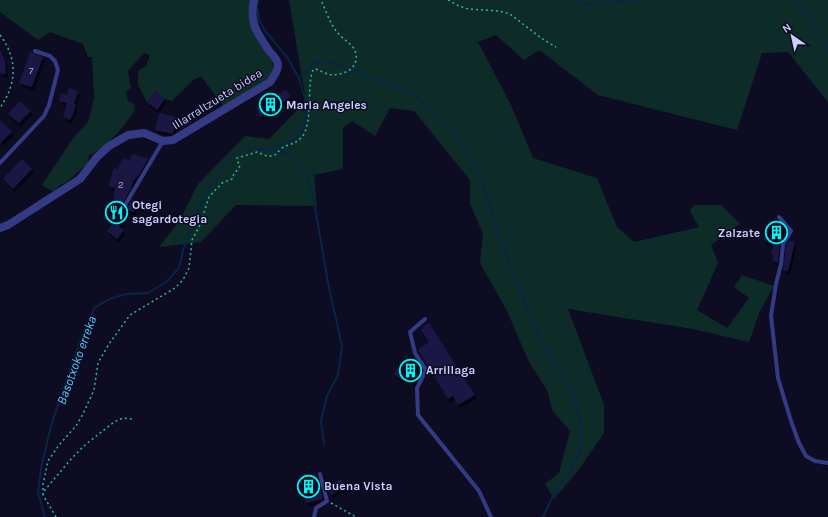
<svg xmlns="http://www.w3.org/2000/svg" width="828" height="517" font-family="Karla,sans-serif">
<defs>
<filter id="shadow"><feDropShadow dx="2" dy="3.5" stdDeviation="0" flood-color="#0009"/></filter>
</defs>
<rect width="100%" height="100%" fill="#0d0c22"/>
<path fill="#0e2c27" d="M0,0h254l-3,10 22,52v9l-7,10 -43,25 -22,-30 -9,5 -20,20 -7,-2 -9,-8 -9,11 -9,-17v-14l8,-5 4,-11 -6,-2 -16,18 3,17 -5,4 2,9 6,3 1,6c-8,13 -31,41 -46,45l-1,8 -22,20 -5,1 -7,8 -12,-7 32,-48 14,-15 6,-23 -2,-42h-4l-5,-13 -33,-12 -12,8 -38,-28z
M289,0h539v102l-40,-50 -26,1 -25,77 -139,-35 -59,-45 -15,10 -28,-25 -18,7 33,63 22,53 64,20 20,49 17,15 65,-15 -9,-16 4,-6h27l19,19 -29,21 7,18 -21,47 30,18 22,-30 -15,-11 8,-12 32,11 -14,25 -11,31 -56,-13 -125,-20 36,96v28l-24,35 -26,31 -9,-15 14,-11 11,-42 -18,-21 -4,-18 -19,-30 -23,-53 -26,-46 3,-29 -13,-30v-24l-56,-69 -24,-3 -15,28 -23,-15 -9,7v41l-29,6 3,31 -81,-1 -35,37 -42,5 21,-27 18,-36 47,-48 24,3 37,-38z"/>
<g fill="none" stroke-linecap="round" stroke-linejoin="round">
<path stroke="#082545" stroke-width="2" d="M574,0l14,5 47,-5
M790,0l16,11 19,31 3,8
M299,78l16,-16 10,-1 20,6 69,27 40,37 27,48 20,64 37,92 34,57 9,31v26l-11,24 -14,16 -13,28
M271,150l19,4 7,5 8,14 8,23 16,92 13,58 -4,29 -11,21 -6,25 3,23
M45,517l-7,-25 3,-24 10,-42 17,-51 19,-52 8,-16 17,-9 15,-4 21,-1 18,-11 13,-14 4,-18 13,-34 11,-24 18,-29 7,-8 8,-5 8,-2 23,2 26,-12 5,-6 4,-13 -1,-20 -6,-21 -12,-21 -22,-26 -6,-11 -2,-13 1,-7"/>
</g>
<path fill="#1a1744" filter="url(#shadow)" d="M0,50l5,10 1,14 -6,-1z
M30,52l13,5 -11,30 -13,-4z
M69,88l9,3 -4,13 2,1 -4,12h-1l-1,3 -7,-3 4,-14 -8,-2 2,-8 6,2z
M286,89l5,8 -30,20 -5,-9z
M156,91l9,8 -8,11 -10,-8z
M20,101l11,10 -12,12 -11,-9z
M159,113l17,4 -3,17 -18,-4z
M0,120l12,12 -12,11z
M132,154l16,5 -9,16 -6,6 -2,8 -9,15v3l3,1 3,-1 4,-8 4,2 -2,11 -9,-2 -6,16 5,4 -7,9 -10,-8 10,-13 -11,-4 4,-11 3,1 2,-16 -6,-1 1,-6 4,-13 4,1 5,-11 7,2z
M22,159l10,10 -19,20 -10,-10z
M776,222l10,8 -4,6 1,1 -3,6 -2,20 -6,-2 2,-6h-3l2,-9 -10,-7z
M789,241l6,1 -7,29 -5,-1 3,-25z
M429,323l46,72 -17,10 -5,-9 -5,3 -30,-49 11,-8 -8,-12 3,-2 -1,-2z
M409,358l13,12 -8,13 -9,-7 -4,4 -7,-6 4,-6 1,1z
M317,476l6,23 -17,4 -3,-12 -4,1 -3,-11z
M341,479l5,7 -15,9 -4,-8z"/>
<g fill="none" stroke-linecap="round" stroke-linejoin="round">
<path stroke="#26ba9f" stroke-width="1.5" stroke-dasharray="2 3" stroke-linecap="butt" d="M448,0l11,6 9,3 31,2 11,3 31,24 15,9
M0,35c18,24 17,48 0,73
M43,495v-11l5,-23 11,-16 17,-19 7,-12 11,-24 4,-27 11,-19 21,-29 45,-27 8,-8 6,-12 3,-28 8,-15 9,-28 13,-14 10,-4v-2l8,-11 -3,-6v-2l20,-6 10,4h5c5,-1 6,-5 10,-8 6,-4 12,-3 19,-10 13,-14 5,-50 12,-68l3,-1c13,6 16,8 30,3 10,-4 14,-17 6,-26 -6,-6 -13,-10 -18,-18 -5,-8 -9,-19 -13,-28
M331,503l25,14
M56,517l-13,-22 1,-4 28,-33 13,-13 29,-23 9,-4 9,1"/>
<path stroke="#343a84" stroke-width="4" d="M0,163l44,-47 5,-11 9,-35 -3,-9 -5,-5 -15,-5
M125,205l38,-64
M779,217l12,14 -8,13 -2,20 -5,20 -5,32 7,62 13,43 8,22 7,13 9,5 13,2
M425,319l-15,13 5,21 11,17 -9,18 1,27 61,76 12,26
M314,517l2,-9 11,-7 -7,-27"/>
<path stroke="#343a84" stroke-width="8" d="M0,228l8,-3 72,-46 17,-22 12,-11 19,-11 16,-2 19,8 10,-1 97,-58c3,-5 8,-10 8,-17 0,-4 -5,-10 -8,-13 -13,-19 -21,-29 -16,-52"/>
</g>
<defs>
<symbol id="building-ring" viewBox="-11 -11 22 22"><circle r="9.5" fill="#0d0c22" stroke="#00f8f2" stroke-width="1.5"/><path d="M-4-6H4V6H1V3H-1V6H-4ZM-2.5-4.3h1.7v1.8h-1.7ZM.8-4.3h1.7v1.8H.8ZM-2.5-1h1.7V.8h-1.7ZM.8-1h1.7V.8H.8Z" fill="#00f8f2"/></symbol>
<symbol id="restaurant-ring" viewBox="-11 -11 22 22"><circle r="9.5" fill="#0d0c22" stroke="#00f8f2" stroke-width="1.5"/><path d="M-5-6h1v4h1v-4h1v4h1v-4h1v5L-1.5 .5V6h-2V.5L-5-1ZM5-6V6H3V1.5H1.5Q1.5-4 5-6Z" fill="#00f8f2"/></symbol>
</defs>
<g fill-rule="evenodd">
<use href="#building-ring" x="258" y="92" width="25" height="25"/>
<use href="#restaurant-ring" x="104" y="200" width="25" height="25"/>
<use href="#building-ring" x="764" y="220" width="25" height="25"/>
<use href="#building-ring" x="398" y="358" width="25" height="25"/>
<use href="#building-ring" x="296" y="474" width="25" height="25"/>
</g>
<g text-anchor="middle" stroke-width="3" stroke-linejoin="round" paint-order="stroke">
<g font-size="10" fill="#a0a0d0">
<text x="31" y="74">7</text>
<text x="121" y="188">2</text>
</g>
<g font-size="12" fill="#cdcdff" stroke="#0d0c22">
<text transform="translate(217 99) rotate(-32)" y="4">Illarraltzueta bidea</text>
</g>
<g font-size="12" font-weight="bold" fill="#cdcdff" stroke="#0d0c22" text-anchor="start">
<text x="286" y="109">Maria Angeles</text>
<text x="132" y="209">Otegi<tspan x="132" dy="14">sagardotegia</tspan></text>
<text x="760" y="237" text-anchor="end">Zalzate</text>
<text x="426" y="374">Arrillaga</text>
<text x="324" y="490">Buena Vista</text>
</g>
<g font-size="13" font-style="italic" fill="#5bc7ff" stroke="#0d0c22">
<text transform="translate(76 360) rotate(-70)" y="5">Basotxoko erreka</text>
</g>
</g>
<g transform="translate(792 36) rotate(326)" stroke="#0d0c22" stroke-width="3" paint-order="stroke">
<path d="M0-3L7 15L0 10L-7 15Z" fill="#cdcdff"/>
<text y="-6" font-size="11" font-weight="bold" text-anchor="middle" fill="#cdcdff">N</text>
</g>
</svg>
